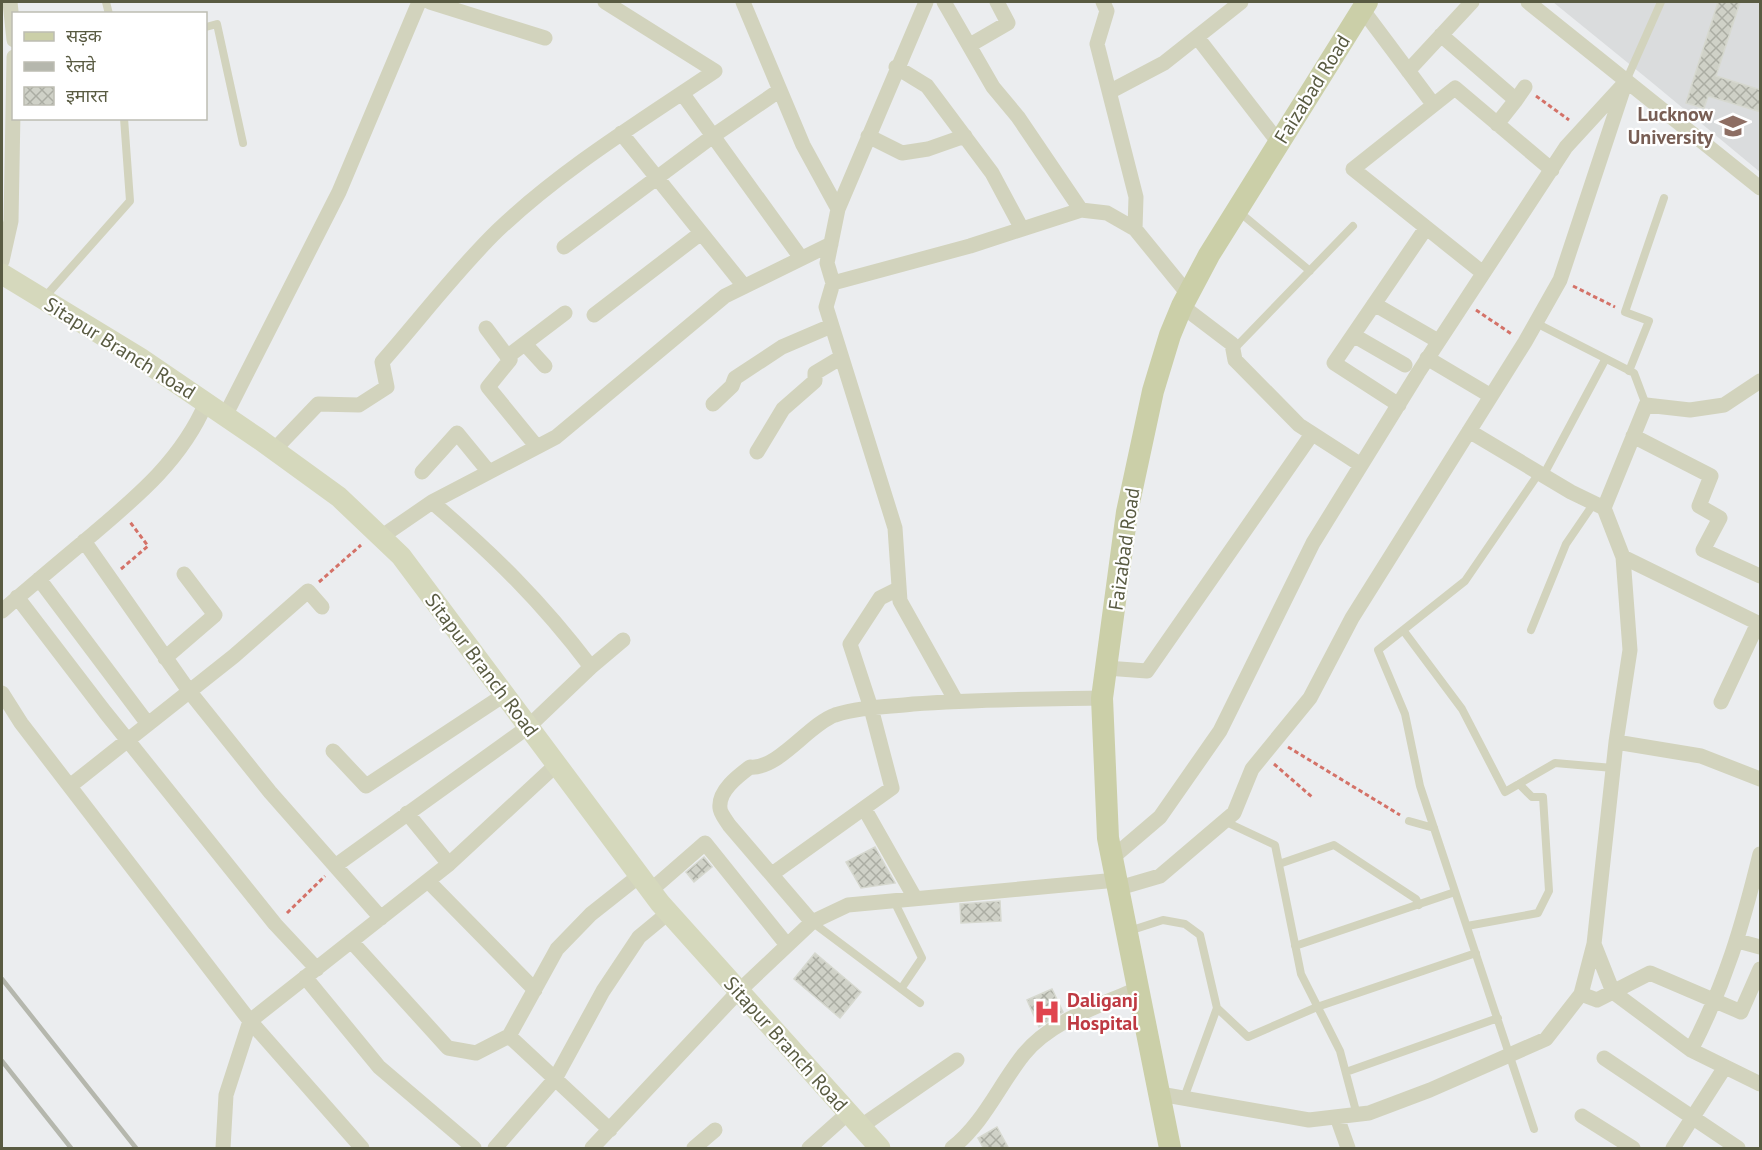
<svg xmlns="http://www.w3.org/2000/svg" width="1762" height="1150" font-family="'PT Sans','Noto Sans Devanagari',sans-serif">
<defs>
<pattern id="building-cross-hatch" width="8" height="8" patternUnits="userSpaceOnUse" patternTransform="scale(1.5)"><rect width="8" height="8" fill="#cfd1c7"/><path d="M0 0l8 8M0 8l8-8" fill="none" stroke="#abada3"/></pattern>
</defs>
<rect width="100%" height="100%" fill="#ebedef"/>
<path fill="#dadcdd" d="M1553,2h207v170l-111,-92z"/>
<path fill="url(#building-cross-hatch)" stroke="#d6d8cf" stroke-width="1.5" d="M1718,2h22l-24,74 45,14v22l-53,-16 -4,12 -18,-5z
M875,847l20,36 -34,5 -15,-26z
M704,857l8,10 -18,15 -8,-10z
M1000,901l1,20 -40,2 -1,-19z
M815,953l46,39 -21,26 -46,-39z
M1052,989l11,23 -24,15 -12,-27z
M997,1127l12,22h-25l-6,-11z"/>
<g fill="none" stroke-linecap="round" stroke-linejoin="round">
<path stroke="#d47268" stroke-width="3" stroke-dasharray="4.5 3" stroke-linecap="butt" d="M1536,96l33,24
M1573,286l42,21
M1476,310l37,25
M121,569l27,-23 -18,-24
M319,582l42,-37
M1288,747l112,68
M1274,764l38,33
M287,913l38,-37"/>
<path stroke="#d2d3bd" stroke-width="8" d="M106,2l3,12
M206,27l11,-3 26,119
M1626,81l35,-79
M1238,211l72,60
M44,298l86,-97 -6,-83
M1536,323l98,50 12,32
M1234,349l119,-123
M1629,371l20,-50 -24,-9 39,-114
M1543,476l62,-116
M1403,630l59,79 43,83 50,-29 58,5
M1531,630l35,-86 28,-41
M1224,821l51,24 26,129 39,77 17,64
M1409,821l25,7
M1279,864l55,-19 82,54 3,6
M894,901l28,57 -21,31
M812,922l108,81
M1467,926l71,-13 11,-22 -6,-94h-11l-13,-13
M1129,931l34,-11 22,4 15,11 17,73 -33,90
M1295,946l160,-54
M1217,1008l31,29 69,-30 159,-54
M1346,1072l152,-54
M1534,1129l-114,-343 -15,-72 -27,-64 87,-69 74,-108"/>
<path stroke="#d2d3bd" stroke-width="15" d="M10,2l4,38
M430,2l115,36
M743,2l60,143 35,64
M926,2l-88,207 -11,54 6,20 -7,24 69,221 5,73 56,100
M944,2l49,85 25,30 63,93
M1103,2l4,9 -10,33 39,153 -1,32
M1528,2l232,186
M1362,9l71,95
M1441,35l75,65 9,-13
M1197,37l82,106
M970,45l38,-22 -11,-21
M896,67l31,19 65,87 30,56
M1408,71l64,-69
M1111,91l53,-28 77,-61
M682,93l119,165
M1497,124l19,-24
M621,133l123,153
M868,136l34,17 26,-4 37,-13
M564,247l149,-111 67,-46
M2,261l9,-40 3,-164
M1483,273l-130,-104 102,-81 97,82
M833,283l137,-37 111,-36 26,3 28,16 53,65
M1374,304l64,37
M1182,306l50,38 3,16 64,65 62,40
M594,315l107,-82
M486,328l24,32 -22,27 49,60
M1353,335l52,30
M525,344l20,22
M507,357l58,-44
M1427,358l64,38
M713,404l19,-18 3,-8 47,-31 49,-21
M1399,405l-65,-42 92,-135
M225,416l114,-224 80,-190
M1633,436l78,40 -12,30 21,12 -17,32 57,26
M274,450l44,-46 41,1 28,-18 -5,-25c38,-43 74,-91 115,-131 65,-62 144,-110 218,-160l-110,-69
M757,452l26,-43 32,-28v-8l25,-15
M422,472l35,-39 32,39
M1604,508l42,-103 44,5 34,-5 36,-24
M381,537l51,-35 124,-65 169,-141 106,-52
M84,541l105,150 81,101 111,126
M1623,557l137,67
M39,579l109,145
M17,597l88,115 170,212 42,45
M2,611c30,-26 61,-52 91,-77 46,-39 89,-75 113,-131
M165,658l50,-43 -31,-41
M591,667l32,-27
M1106,668l41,3 165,-237
M2,693l19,30 229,298 112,127
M1721,702l37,-79
M1616,742l85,14 59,23
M333,751l33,35 138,-91
M70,786l164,-130 74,-65 14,16
M864,808l51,90
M407,813l42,51
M1112,858l48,-41 60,-86 93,-188 105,-170 148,-226 56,-61
M335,866l193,-139 63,-60c-50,-66 -97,-112 -159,-165
M772,874l120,-86 -21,-80 -21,-64 30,-46 18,-9
M428,881l107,109
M1119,888l41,-12 74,-63 18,-44 58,-71 42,-80 173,-276 35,-62 66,-199
M650,891l55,-48 82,102
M812,922l-83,-97c-3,-5 -9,-12 -9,-17 -2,-17 18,-32 30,-41 28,3 59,-43 85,-52 25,-8 52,-8 78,-11 63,-5 126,-5 189,-6
M351,941l97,107 28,5 33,-17 101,94
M1738,941l22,6
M1594,944l19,48 78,58 69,34
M305,977l74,90 95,81
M1581,994l16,6 53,-27 91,39 19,-43
M509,1036l48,-87 34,-35 48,-38
M1691,1050c35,-68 51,-123 69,-196
M1604,1058l134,90
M1160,1094l149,26 60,-7 61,-23 116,-51 35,-45 13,-50 22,-202 14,-92 -7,-93 -19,-49 -33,-16 -102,-61
M1582,1116l51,32
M1337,1117l11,31
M860,1127l97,-67
M223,1148l3,-53 24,-74 199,-157 107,-99
M495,1148l60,-69 48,-88 36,-54 29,-24
M592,1148l147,-157 73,-69 36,-17 269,-25
M694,1148l21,-18
M809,1148l39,-35
M952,1148c32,-25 47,-63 72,-94 28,-34 76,-48 115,-66
M1673,1148l52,-81"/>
<path stroke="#d5d8bc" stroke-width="21" d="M2,274l138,84 119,81 80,58 62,59 259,347 220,245"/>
<path stroke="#cbcfa8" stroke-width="22" d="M1170,1148l-62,-310 -6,-140 25,-186 26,-121 17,-56 12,-29 27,-51 158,-253"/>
<path stroke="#b5b7ad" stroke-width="4.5" d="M2,979l134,169
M2,1061l69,87"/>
</g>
<defs>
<symbol id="university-bare" viewBox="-9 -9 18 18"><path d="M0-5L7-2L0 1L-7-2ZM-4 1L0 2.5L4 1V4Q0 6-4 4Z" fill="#8d6e63" stroke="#fff" stroke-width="2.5" paint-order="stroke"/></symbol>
<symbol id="hospital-bare" viewBox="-9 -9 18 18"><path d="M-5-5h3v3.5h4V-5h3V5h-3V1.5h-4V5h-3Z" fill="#e0444e" stroke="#fff" stroke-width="2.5" paint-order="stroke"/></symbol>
</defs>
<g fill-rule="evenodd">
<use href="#university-bare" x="1714" y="107" width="38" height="38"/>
<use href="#hospital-bare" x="1028" y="993" width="38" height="38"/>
</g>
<g text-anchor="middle" stroke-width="4.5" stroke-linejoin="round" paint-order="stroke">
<g font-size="20" fill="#595b42" stroke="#fff">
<text transform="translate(1312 89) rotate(-58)" y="7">Faizabad Road</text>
<text transform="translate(120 348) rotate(32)" y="7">Sitapur Branch Road</text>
<text transform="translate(1124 549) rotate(-82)" y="7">Faizabad Road</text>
<text transform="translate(482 665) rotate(53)" y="7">Sitapur Branch Road</text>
<text transform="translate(786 1044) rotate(48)" y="7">Sitapur Branch Road</text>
</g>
<g font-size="20" font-weight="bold" fill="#785e54" stroke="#fff" text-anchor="end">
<text x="1713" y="121">Lucknow<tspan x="1713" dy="23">University</tspan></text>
</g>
<g font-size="20" font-weight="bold" fill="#be3a42" stroke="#fff" text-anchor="start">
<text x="1067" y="1007">Daliganj<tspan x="1067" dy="23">Hospital</tspan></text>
</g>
</g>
<rect width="1762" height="1150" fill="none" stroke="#595b42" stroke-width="6"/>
<rect x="12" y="12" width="195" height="108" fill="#ffffff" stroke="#bdbdb3" stroke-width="1.5"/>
<rect x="24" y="32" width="30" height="9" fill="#cbcfa8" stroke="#bdbdb3" stroke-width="1.5"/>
<text x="66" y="42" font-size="18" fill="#595b42">सड़क</text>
<rect x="24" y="62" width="30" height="9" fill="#b5b7ad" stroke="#bdbdb3" stroke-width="1.5"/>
<text x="66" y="72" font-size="18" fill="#595b42">रेलवे</text>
<rect x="24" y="87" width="30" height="18" fill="url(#building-cross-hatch)" stroke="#bdbdb3" stroke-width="1.5"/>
<text x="66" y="102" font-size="18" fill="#595b42">इमारत</text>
</svg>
